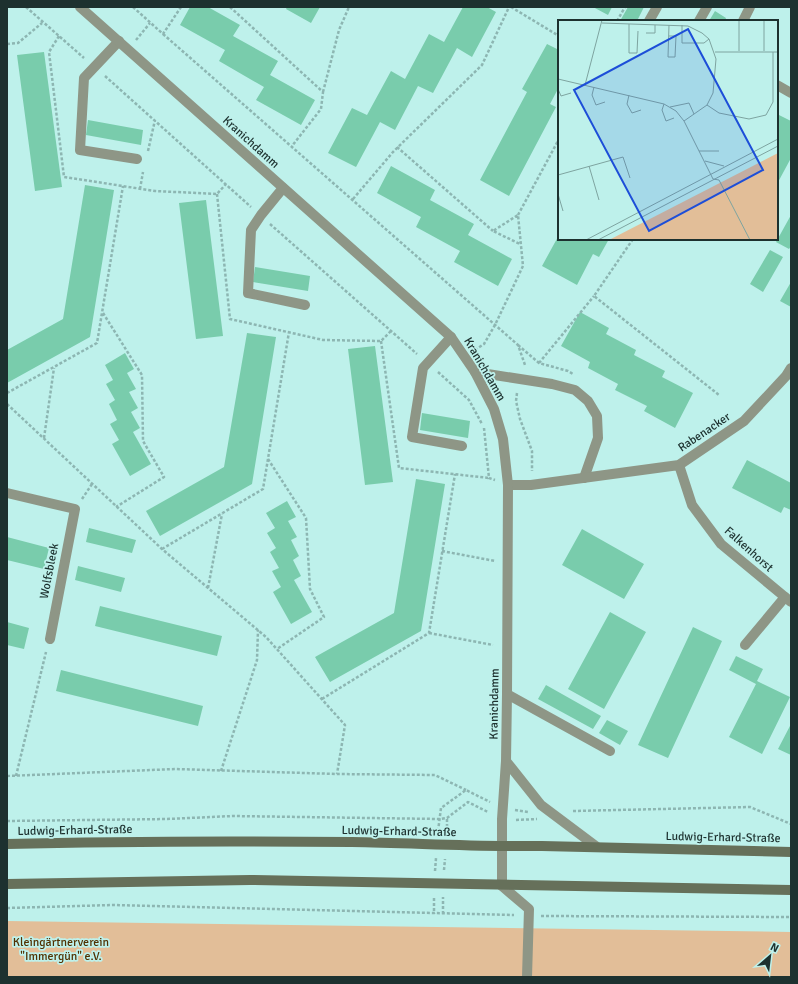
<svg xmlns="http://www.w3.org/2000/svg" width="798" height="984" font-family="Signika,sans-serif">
<rect width="100%" height="100%" fill="#bef1eb"/>
<path fill="#e2be98" d="M7,921l784,11v45h-784z"/>
<path fill="#79ccac" d="M190,7h18l32,18 -7,11 45,25 -8,14 45,25 -14,25 -45,-25 8,-13 -45,-26 6,-11 -45,-25z
M287,7h33l-9,16 -25,-14z
M463,7h24l9,5 -24,45 -15,-9 -24,45 -15,-7 -23,44 -15,-8 -24,45 -28,-14 24,-45 15,7 24,-44 14,8 24,-45 15,8z
M593,7h19l-4,8z
M628,7h16l-7,14h-17z
M715,11l11,7 -1,3h-16z
M547,44l12,6v37l-9,17 6,3 -47,89 -29,-16 47,-88 -5,-3z
M44,52l18,135 -27,4 -18,-136z
M777,114l14,7v37l-14,26z
M88,120l55,10 -2,15 -55,-10z
M391,166l44,24 -5,10 44,24 -6,11 44,24 -14,27 -44,-24 6,-11 -44,-24 5,-10 -44,-24z
M85,185l29,5 -24,147 -83,46v-33l56,-31z
M206,200l17,136 -27,3 -17,-136z
M791,215v31l-2,3 -13,-7z
M559,235v4h50l-10,18 -6,-3 -16,31 -35,-19z
M770,250l13,7 -20,35 -13,-8z
M255,267l55,9 -2,15 -55,-9z
M791,282v25l-11,-6z
M580,312l29,16 -3,6 30,16 -2,5 31,16 -3,6 31,16 -18,35 -31,-17 3,-5 -32,-16 3,-6 -30,-16 2,-6 -29,-16z
M247,333l29,4 -24,147 -92,52 -14,-25 78,-44z
M375,346l18,136 -28,3 -17,-136z
M125,353l9,16 -7,4 9,16 -7,3 9,16 -7,4 9,16 -7,4 18,32 -21,12 -18,-32 7,-4 -9,-16 7,-4 -8,-16 6,-4 -9,-16 7,-4 -8,-15z
M422,413l48,8 -2,17 -48,-8z
M747,460l44,23v27l-7,-3 -3,6 -49,-25z
M416,479l29,5 -24,147 -91,51 -15,-25 79,-44z
M287,501l9,16 -8,4 9,16 -6,3 8,16 -6,4 8,16 -7,4 18,32 -21,12 -18,-32 8,-5 -9,-16 7,-3 -9,-16 6,-4 -9,-15 8,-5 -9,-15z
M89,528l47,12 -4,13 -46,-11z
M582,529l62,35 -20,35 -62,-34z
M7,537l42,11 -5,21 -37,-9z
M78,566l47,12 -4,14 -46,-12z
M100,606l122,30 -5,20 -122,-30z
M610,612l36,20 -42,77 -36,-20z
M7,622l22,6 -5,21 -17,-4z
M693,627l29,14 -54,117 -30,-13z
M736,656l27,13 -6,12 33,16 -28,57 -33,-17 27,-53 -27,-14z
M61,670l142,36 -5,20 -142,-35z
M546,685l55,31 -8,13 -55,-30z
M607,720l21,11 -8,14 -21,-12z
M791,724v31l-13,-6z"/>
<g fill="none" stroke-linecap="round" stroke-linejoin="round">
<path stroke="#8db6b2" stroke-width="2.5" stroke-dasharray="3 2" stroke-linecap="butt" d="M26,7l58,51
M133,7l30,27 18,-27
M230,7l93,85 -2,17 -29,37
M511,7l48,29
M617,21l8,-14
M163,34l355,311 7,20
M59,36l-10,16 15,125 91,14 62,3 9,-10
M136,40l14,-17
M7,44l11,-1 24,-20
M105,76l146,131
M323,92l16,-62 10,-23
M397,147l96,84
M148,151l7,-31
M140,189l3,-17
M217,194l13,125 93,21 58,1 10,-10
M353,199l40,-47 89,-87 27,-58
M518,215l41,-76
M270,224l147,130
M633,239l-39,57 125,99
M103,313l39,62 1,66 21,36 -48,30
M381,341l18,127 90,10
M518,345l21,18 29,8 5,3
M475,350l9,-6 11,-19 28,-59 -5,-51 -25,16 27,13
M539,363l55,-67
M438,372l31,28 13,24
M7,393l90,-50 26,-157
M517,393l-1,8 4,18 12,32v20
M7,404l155,145 104,88 79,88 -8,49
M484,428l5,50 6,2
M44,438l10,-70
M268,459l38,59 4,71 14,28 -47,32
M82,499l10,-15
M162,549l101,-60 26,-157
M442,551l53,10
M208,588l14,-74
M429,633l64,12
M322,699l107,-66 26,-159
M221,771l36,-111 1,-30
M7,776l168,-7 162,5 98,1 31,15
M16,776l30,-124
M515,810l13,2
M573,811l177,-4 41,17
M516,820l21,-1
M7,821l160,-2 66,-3 206,3 8,-1 21,-16 20,10
M438,831l3,-23 25,-18 24,12
M447,832v-14
M444,870l1,-11
M435,871l1,-13
M434,898v16
M7,908l105,-3 402,10
M443,914v-17
M541,916l250,1"/>
<path stroke="#8e9686" stroke-width="10" d="M649,21l8,-14
M699,21l8,-14
M743,21l7,-14
M119,41l-35,37 -4,72 57,9
M777,85l14,8
M283,188l-22,27 -10,15 -3,63 57,12
M451,337l-28,31 -11,69 50,9
M475,372l77,12 23,6 13,11 9,15 1,22 -14,40
M745,645l40,-48
M507,694l103,57
M502,886l27,23 -2,68"/>
<path stroke="#8e9686" stroke-width="10" d="M679,465l13,40 29,39 70,58
M508,485h23l148,-20 65,-44 42,-45 5,-8
M7,493l68,16 -25,130"/>
<path stroke="#8e9686" stroke-width="10" d="M80,7l371,330 24,35 19,37 9,30 5,46 -1,209 -1,67 -4,58v67
M506,761l35,44 56,42"/>
<path stroke="#66705a" stroke-width="10" d="M7,844c115,-3 230,-3 345,-2 63,1 126,5 190,4l249,6
M7,884l243,-4 541,10"/>
</g>
<g text-anchor="middle" stroke-width="3.5" stroke-linejoin="round" paint-order="stroke">
<g font-size="12" fill="#1d312f" stroke="#bef1eb">
<text transform="translate(251 142) rotate(42)" y="4">Kranichdamm</text>
<text transform="translate(485 369) rotate(60)" y="4">Kranichdamm</text>
<text transform="translate(704 432) rotate(-34)" y="4">Rabenacker</text>
<text transform="translate(749 549) rotate(42)" y="4">Falkenhorst</text>
<text transform="translate(49 571) rotate(-79)" y="4">Wolfsbleek</text>
<text transform="translate(494 704) rotate(-89)" y="4">Kranichdamm</text>
<text transform="translate(75 830) rotate(-1)" y="4">Ludwig-Erhard-Straße</text>
<text transform="translate(399 831) rotate(1)" y="4">Ludwig-Erhard-Straße</text>
<text transform="translate(723 837) rotate(1)" y="4">Ludwig-Erhard-Straße</text>
</g>
<g font-size="12" fill="#513001" stroke="#bef1eb">
<text x="61" y="946">Kleingärtnerverein<tspan x="61" dy="14">"Immergün" e.V.</tspan></text>
</g>
</g>
<g transform="translate(558 20)">
<rect width="220" height="220" fill="#bef1eb"/>
<path d="M220,133v87h-169z" fill="#e2be98"/>
<path fill="none" stroke="#7ea4a0" stroke-width="1" d="M181,0v31M206,0v31M44,3l86,3 14,7 7,6 7,20 -3,34 -6,12 -23,16M71,4v29h8l1,-22M124,5v18h22l5,-4M88,13h9v-8M111,16h7l-1,21h-7l1,-32M157,32h63M0,59l106,25 12,7 8,10 29,58 6,1 31,60M27,65l17,-65M36,67l-2,8 4,10 9,-3M0,69l3,7 10,-3M71,75l-2,9 5,9 9,-3M106,84l-2,6 4,11 8,-3M149,85l12,8 30,6 17,-4 7,-13v-50M112,87l19,-4 5,11M141,131h20M147,141l19,5M31,146l10,34M0,155l65,-18 7,21M0,174l5,17M28,220l192,-101M40,220l180,-94"/>
<path fill="#1d4ed8" fill-opacity="0.15" stroke="#1d4ed8" stroke-width="2" d="M130,9l75,141 -114,61 -75,-141z"/>
<rect width="220" height="220" fill="none" stroke="#1d312f" stroke-width="2"/>
</g>
<rect width="798" height="984" fill="none" stroke="#1d312f" stroke-width="16"/>
<g transform="translate(770 956) rotate(28)" stroke="#bef1eb" stroke-width="3" paint-order="stroke">
<path d="M0-3L7 15L0 10L-7 15Z" fill="#1d312f"/>
<text y="-6" font-size="11" font-weight="bold" text-anchor="middle" fill="#1d312f">N</text>
</g>
</svg>
